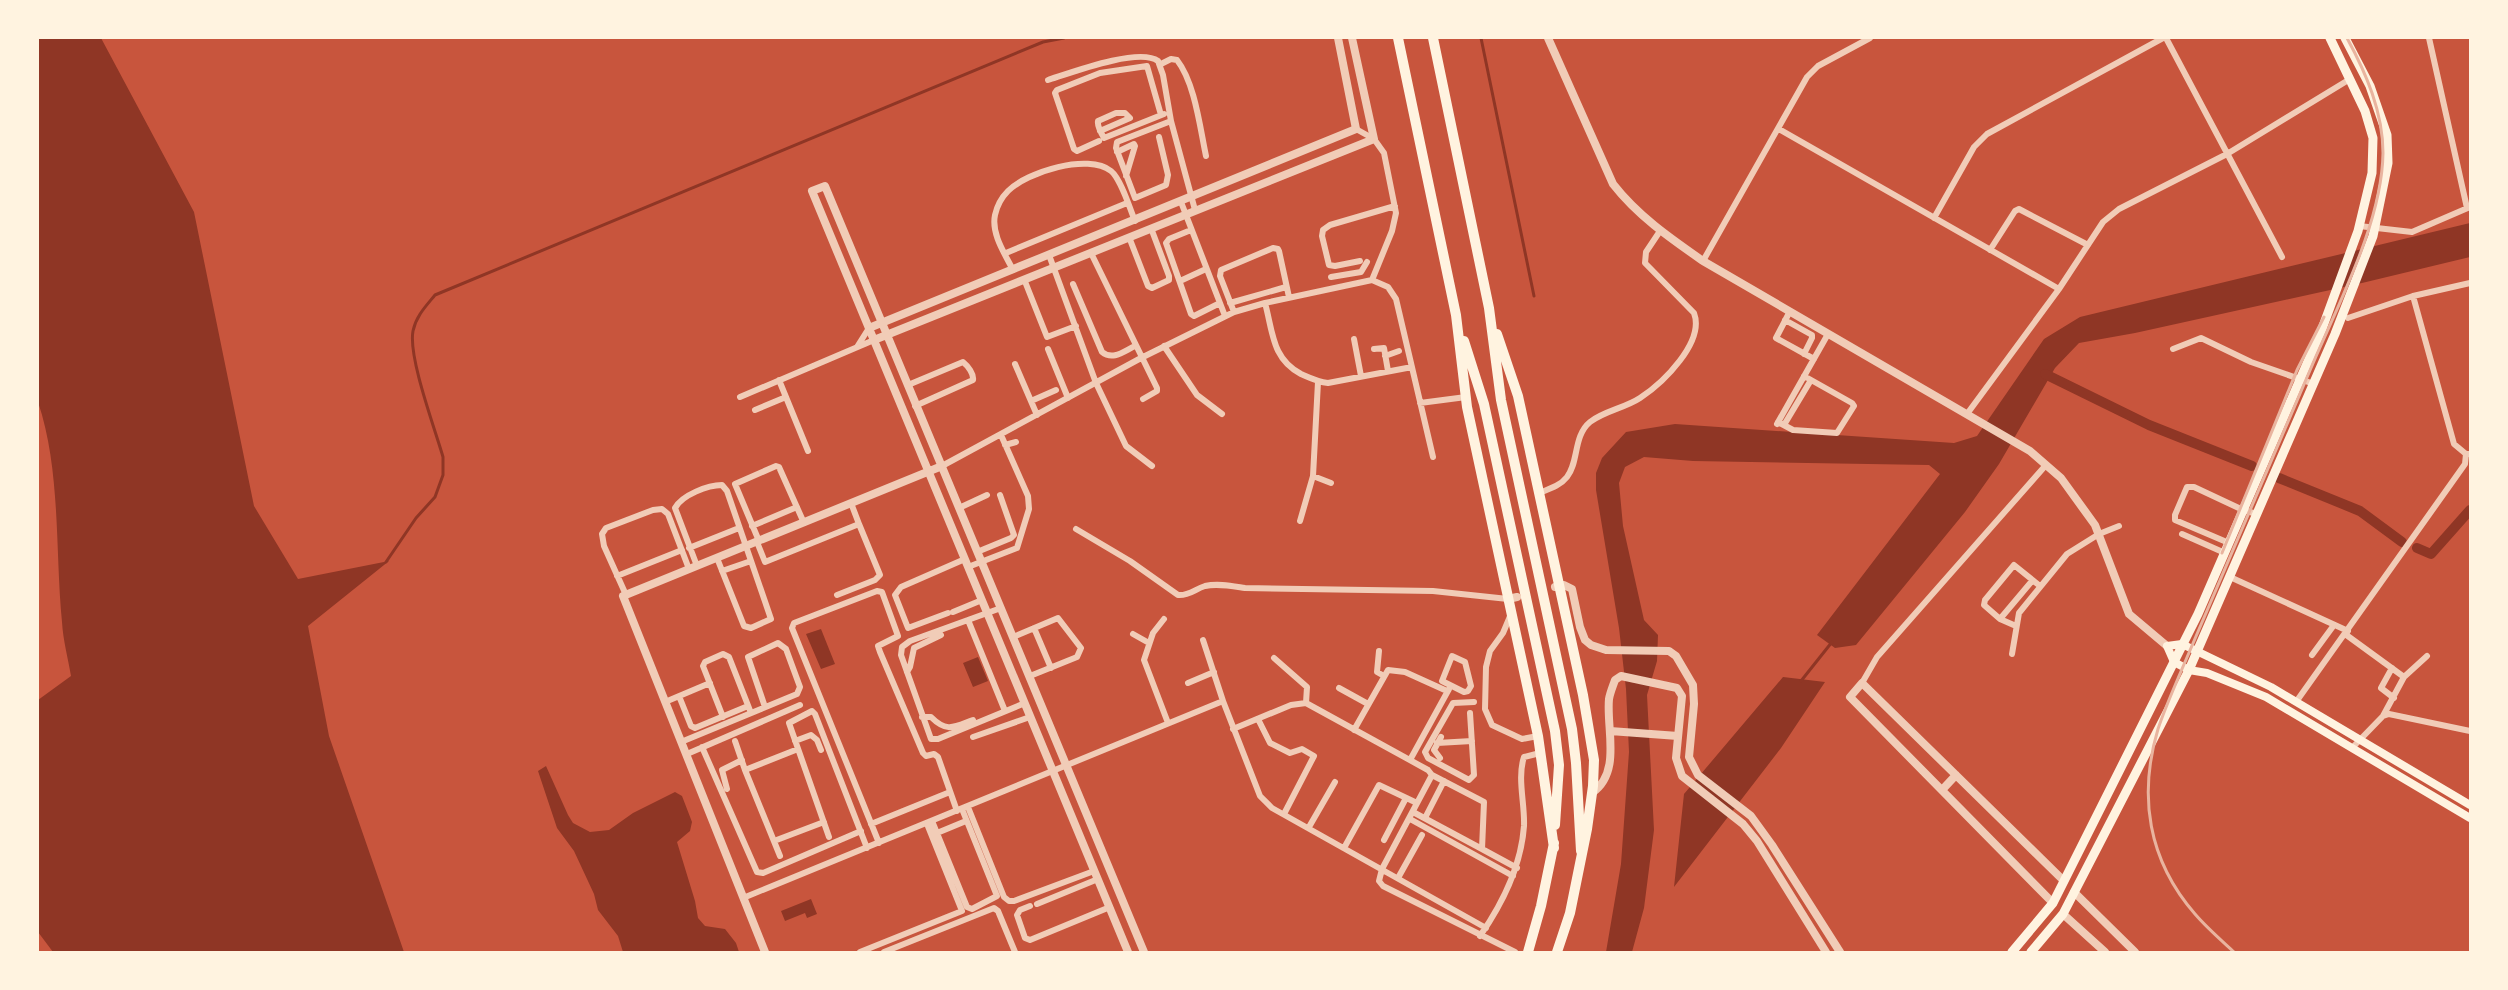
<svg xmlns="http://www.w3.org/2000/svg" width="2508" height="990" font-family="'Work Sans',sans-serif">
<rect width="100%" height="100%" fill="#c8553d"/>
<path fill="#8f3625" d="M38,38h63l93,174 60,294 44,73 91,-18 -81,65 21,110 75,216h-351l-15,-20v-232l33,-24c-3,-18 -8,-36 -9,-54 -7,-72 -1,-152 -24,-220z
M2470,223v34l-108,26 -227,50 -56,10 -24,25 -56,96 -34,48 -109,133 -21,3 -18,-13 123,-161 -11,-9 -236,-4 -49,-4 -19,10 -6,16 4,43 21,94 14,15 -1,26 -10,34 7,135 -10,78 -12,44h-26l15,-88 8,-112 -3,-63 -7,-61 -23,-138v-17l6,-15 24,-26 49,-8 279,19 23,-7 67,-97 36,-22z
M821,629l14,35 -14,5 -15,-35z
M978,657l10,24 -15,6 -10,-24z
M1783,677l42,5 -44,66 -107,139 10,-93z
M546,766l22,49 5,8 17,9 19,-2 24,-17 42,-21 7,4 10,26 -2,9 -13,11 18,59 3,17 7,8 20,3 11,14 3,9h-116l-5,-16 -20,-26 -4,-16 -20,-43 -17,-23 -19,-57z
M811,899l6,15 -10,4 -2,-5 -20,8 -4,-10z"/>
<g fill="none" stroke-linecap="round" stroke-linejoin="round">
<path stroke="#8f3625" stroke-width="3" d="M1481,38l53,258
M386,562l30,-44 19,-21 8,-22v-18c-8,-28 -35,-100 -30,-126 3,-15 13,-25 22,-36l608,-253 21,-4
M1801,681l31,-39"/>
<path stroke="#8f3625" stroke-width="10" d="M2045,374l104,51 103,41
M2279,478l81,33 42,31
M2417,548l14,6 39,-44"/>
<path stroke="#f1ccb7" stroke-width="6" d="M2166,38l116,219
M2429,38l38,170
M1161,64l10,-5 6,1c18,23 23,68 29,96
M1048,80c22,-7 91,-33 110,-19l5,14 8,46 24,89
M1356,129l18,10 10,14 12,60 -4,18 -20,49
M1779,129l280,160
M1100,131l30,-13 -5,-5h-9l-18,8c-1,5 3,12 6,17l60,-24
M1159,137l9,38 -2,10 -31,13 -19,-50 1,-6 54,-21
M1099,141l-22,10 -3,-2 -19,-56 2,-3 43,-17 47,-7 14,49
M1117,152l17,-8 1,2 -9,30
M1181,202l44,114
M1934,218l40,-71 13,-13 176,-96
M2359,226l53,6 58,-25
M1191,230l-22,9 -3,4 25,71 3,2 26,-13
M1129,237l19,49 4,2 17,-8v-4l-18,-48
M1990,250l25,-39 4,-2 69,36
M1006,253l121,-50
M1091,253l66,135v3l-14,8
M1049,255l47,128 30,63 26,20
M1360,261l-25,5 -6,-1 -7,-29 1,-6 7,-5 65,-19
M1703,261l104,-184 11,-11 52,-28
M1013,270c-8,-16 -22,-36 -18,-55 2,-9 7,-18 13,-24 19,-19 80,-38 103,-20 10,8 19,38 24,50
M1331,277l30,-5 6,-10
M1024,279l23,58 29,-11
M1180,281l26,-12
M1073,284l29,68c11,9 22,-1 33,-6
M2413,296l41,148 12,10
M1230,303l56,-16
M1265,303c8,29 7,56 36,71 9,4 17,8 27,9l84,-16
M1790,311l-14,27 38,21
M1234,312l-14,-36 1,-6 52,-22 5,1 1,2 10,46
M2348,318l65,-22 57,-13
M1785,320l27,15v3l-8,16
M1354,339l7,37
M1164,346l33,49 25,19
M857,347l12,-19
M1048,349l20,49
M1374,349l10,-1 4,23
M2173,349l28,-11 50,24 63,22
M1385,356l14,-5
M1015,364l22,51
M779,380l29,71
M908,385l55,-23c5,4 11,12 10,18l-58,26
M740,397l134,-57
M1031,401l25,-11
M1420,403l46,-6
M755,410l31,-13
M1967,414l92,-125 44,-67 16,-13 108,-55 123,-75
M1778,422l15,8 44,3 17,-27 -2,-3 -48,-27
M1777,424l51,-90
M1784,425l27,-45
M1005,445l11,-3
M942,466l199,-108 93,-46 31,-9 107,-23 16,7 8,12 37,158
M1313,476l18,7
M1539,493c10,-4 21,-7 28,-16 12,-15 6,-41 23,-55 14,-11 35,-14 50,-24 23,-15 65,-56 54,-85l-49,-50 1,-11 14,-21
M959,508l28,-13
M1300,521l13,-45 5,-94
M752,526l45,-19
M1076,529l54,32 48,34c11,1 17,-6 27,-9 13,-3 27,0 40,2l188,3 75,8
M2182,534l43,19
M759,541l-24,-57 41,-18 3,1 25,56
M757,542l8,20 94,-38 -8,-21
M2229,543l-54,-23v-5l12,-28h7l49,23 14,4
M689,548l50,-20
M977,552l34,-14 3,-3 -14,-40
M697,566l-22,-58c7,-13 33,-23 47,-23l5,6 44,128 -20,9 -7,-2 -27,-68
M968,567l49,-19 12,-39 -1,-13 -27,-61
M722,571l29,-10
M617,576l65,-26
M2230,577l118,54
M626,595l-22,-49 -2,-12 4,-6 47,-18 9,-1 6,5 21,55
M837,595l38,-15 5,-5 -21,-51
M1001,608l-91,33 -8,6 -1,8 30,84h7l87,-36
M953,612l29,-12
M948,613l-40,15 -13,-33 6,-8 64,-28
M1511,614l-8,19 -13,18 -4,16 -1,42 7,16 30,14 16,-3
M1164,619l-11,14 -9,27 24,63
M2000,619l32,-38
M968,620l37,91
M2016,626l-16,-7 -16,-14 1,-5 29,-35 26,21
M1034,628l17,40
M1133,634l16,9
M2345,634l59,43
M1013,637l45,-19 23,30 -4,9 -47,19
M1203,640l20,61
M1379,651l-2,21 7,4
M2012,654l7,-41 48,-59 32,-20 20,-8
M2312,655l22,-30
M1452,656l13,6 6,24 -3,5 -4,1 -22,-11z
M1274,658l33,29 -1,16
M2392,668l-11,20 13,10
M907,672l3,-5 4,-19 27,-13
M1188,683l26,-11
M1862,683l15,-26 169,-192
M1339,688l29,16
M679,696l12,30 4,2 53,-22
M665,702l45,-19
M2296,702l169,-238 1,-10h4
M1470,713l4,62 -5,5 -41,-22 -3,-6 28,-49 21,-1
M2383,716l21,-39 23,-21
M723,717l-20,-51 2,-4 18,-8 6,3 22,56
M922,717h9c16,16 23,10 42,3
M1258,719l12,24 20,10 12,-4 12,7 -30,58
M1233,729l58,-24 15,-2 122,67 4,5 -50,94 -3,12 4,5 132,66
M1354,730l34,-60 17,2 42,19
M973,737l57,-20
M735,741l10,29
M795,741l16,-6 6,5 4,10
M681,742l116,-48 3,-7 -14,-38 -8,-6 -30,14 17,50
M1437,743l35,-2
M702,747l55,125 6,1 98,-42
M2352,748l31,-32 6,-2 81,17
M687,754l113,-49
M1440,758l-6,-8 7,-13
M1410,760l39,-71
M727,789l-5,-19 20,-10
M968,807l36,90 5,4h5l80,-30
M1413,812l69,37 2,-47 -52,-27
M1425,818l19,-37
M1410,819l103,57
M932,821l35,86 5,2 25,-13 -35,-87
M871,824l79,-32
M1309,827l26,-45
M937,833l29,-12
M829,837l-40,-114 23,-12 3,3 52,134
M1384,840l22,-42
M774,841l50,-19
M879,843l-87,-215 2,-5 83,-32 5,1 16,44 -20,10 2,6 43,101 3,3 8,-2 4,3 19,54
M1344,848l35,-63 38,18
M1482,849l35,19
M780,856l-35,-86 53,-21
M1398,878l24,-43
M743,898l480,-197 37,95 12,12 214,120
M1037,904l61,-25
M1030,906l-10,4 -3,5 8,23 5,2 80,-33
M1480,936c23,-33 41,-69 44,-110 1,-22 -7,-48 0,-69l16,-4
M860,952l102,-41 -35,-87
M884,952l110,-44 4,3 17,41"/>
<path stroke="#f1ccb7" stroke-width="8" d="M1548,38l65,146c25,32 57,54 90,77l327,190 31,27 34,47 34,89 38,32
M869,328l487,-199 -18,-91
M874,340l500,-201 -22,-101
M1555,587l9,-2 8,4 8,38 5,13 6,5 15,5 63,1 7,5 17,29 1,19 -5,53 9,18 53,41 21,29 68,107
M1508,599l9,-2
M1610,731l68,5
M1942,790l14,-15
M1592,793c30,-21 14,-64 17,-94 1,-6 4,-13 6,-19l6,-4 56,12 5,8 -6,62 6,18 61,48 14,17 69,111
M2074,892l61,60
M2053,903l-203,-206 12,-14 202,198
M2063,914l42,38
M765,952l-142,-356 319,-130
M1128,952l-316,-761 13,-5 319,766"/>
<path stroke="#fff3e0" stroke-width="8" d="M2470,805l-199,-118 -89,-43 -15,2 7,16 15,8 18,3 59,24 204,121"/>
<path stroke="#fff3e0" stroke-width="9" d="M2012,952l41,-49 145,-289 124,-285 36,-98 14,-58 1,-35 -8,-27 -35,-73
M2031,952l32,-38 126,-244 146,-336 38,-98 15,-73 -1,-28 -17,-49 -25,-48"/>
<path stroke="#fff3e0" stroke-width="10" d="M1398,38l58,277 11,92 71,329 16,112
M1433,38l56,270 12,92 71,329 4,34 5,88
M1497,334l21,62 65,299 11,65 -1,26 -6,43 -17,84 -13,39
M1464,341l20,63 71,327 4,34 -4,60
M1528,952l13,-46 13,-63"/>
<path stroke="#e9b49f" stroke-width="3" d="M2222,553l75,-183 27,-53
M2234,952c-13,-12 -27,-24 -39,-38 -47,-54 -57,-118 -37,-185 7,-21 16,-41 24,-60 43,-101 86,-201 129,-301 27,-64 71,-145 72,-215 0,-41 -17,-80 -36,-115"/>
</g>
<rect width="2508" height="990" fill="none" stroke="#fff3e0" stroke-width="78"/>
</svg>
